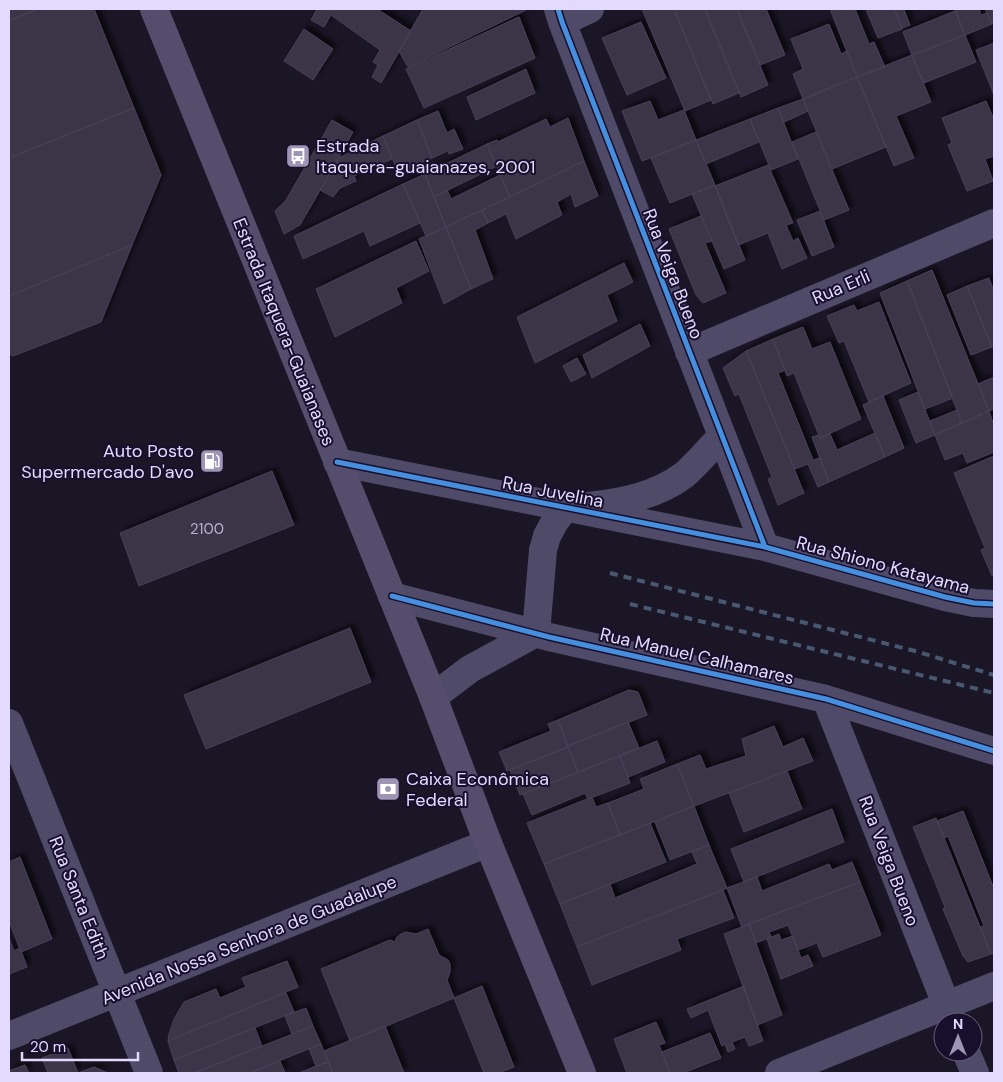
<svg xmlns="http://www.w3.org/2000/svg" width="1003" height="1082" font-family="'DM Sans',sans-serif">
<defs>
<filter id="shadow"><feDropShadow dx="4.5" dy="-4.5" stdDeviation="2.5" flood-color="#0009"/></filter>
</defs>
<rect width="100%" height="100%" fill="#1b1626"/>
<path fill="#3a3447" stroke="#484159" filter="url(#shadow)" d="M9,9h29l-29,12z
M38,9h56l40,99 -125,50v-137z
M317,9h60l34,22 -30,52 -9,-6 6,-12 -5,-3 7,-12 -49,-35 -7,12 -13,-7z
M423,9h102l1,1 -118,57 -9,-16z
M642,9h32l37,91 -26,11z
M674,9h31l34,84 -26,11z
M705,9h32l31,76 -27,12z
M737,9h29l19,46 -25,10z
M830,9h25l14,35 5,-2 11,25 -28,10z
M866,9h28l8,20 -24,9z
M894,9h12l-2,1 6,15 -8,3z
M955,9h24l2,6 6,-2 5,11 -27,11z
M985,9h9v14l-2,1z
M955,11l10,24 -53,20 -9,-23z
M519,17l16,41 -111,50 -18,-39z
M641,22l25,56 -39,17 -25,-57z
M829,24l12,30 6,-3 10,26 -54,22 -10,-25 10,-5 -12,-30z
M304,29l29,20 -20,31 -29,-19z
M965,35l11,27 -52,21 -12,-28z
M994,43v52l-18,-45z
M912,55l19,47 -35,14 18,42 -20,8 -37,-89z
M526,69l9,24 -59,27 -9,-23z
M857,77l29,70 -54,22 -29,-70z
M803,99l5,12 -24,11 -6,-14z
M650,101l8,19 26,-10 12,30 -54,21 -20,-50z
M986,101l8,19v36l-9,3 8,22 -26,10 -19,-46 4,-2 -10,-25z
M134,108l27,67 -29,70 -123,51v-138z
M778,108l20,51 -27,11 -21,-51z
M438,111l9,22 7,-4 9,20 -14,5 -1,-3 -16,7 -15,-38z
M568,118l16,43 -74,36 -23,-53 10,-4 1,2 48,-23 4,8z
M750,119l9,23 -53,22 -10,-24z
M332,120l21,12 -24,43 -21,-13z
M417,120l15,38 -33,16 -16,-38z
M816,132l33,78 -25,10 -32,-78z
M383,136l9,23 -38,17 2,5 -16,7 -7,9 -13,-7 19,-32z
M696,140l19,45 -45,18 -19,-45z
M487,144l10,22 -63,31 -9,-23z
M584,161l14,35 -23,11 -4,-13 -14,8 5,13 -46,24 -10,-25 -18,9 -6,-13z
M308,162l21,13 -29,50 -16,9 -9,-23 11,-11z
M768,165l25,58 -7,2 7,16 5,-3 9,20 -25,11 -14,-36 -30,12 -23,-59z
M425,174l21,53 -20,9 -23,-52z
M500,175l10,22 -64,30 -12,-30 13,-7 4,9z
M403,184l17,39 -50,23 -6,-15 -61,28 -9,-23z
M715,185l30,75 -21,9 -32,-75z
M482,210l6,13 -13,7 18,49 -22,10 -25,-62z
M820,211l14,36 -22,9 -15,-36z
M701,216l11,25 -7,2 21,50 -23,10 -7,-8 -27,-66z
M446,227l25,62 -27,15 -25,-65z
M416,241l13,30 -33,17 6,15 -67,34 -19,-48z
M132,245l-31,77 -88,34 -4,-2v-58z
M624,263l9,19 -26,13 10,26 -82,42 -18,-46z
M932,270l57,141 -27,12 -55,-142z
M989,278l5,14v54l-2,1 -25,-61z
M907,281l46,117 -28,11 -45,-116z
M967,286l25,61 -21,8 -24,-60z
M879,302l32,81 -42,19 -25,-61 -5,2 -12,-27 27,-11 3,6z
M640,324l10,22 -58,32 -9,-23z
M803,327l9,22 18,-7 31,77 -41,19 -26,-65 -7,3 -14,-37z
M773,339l12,31 -7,3 35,87 7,-2 9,24 -11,5 -10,-23 -13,5 -49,-118z
M746,351l58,142 -26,12 -10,-26 4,-2 -33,-83 -4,2 -12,-28z
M577,358l9,16 -15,8 -8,-16z
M994,377v32l-5,2 -11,-27z
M918,392l17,43 -19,8 -17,-43z
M883,396l21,52 -19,9 -22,-52z
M957,410l5,13 -27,12 -5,-14z
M989,411l5,15v26l-27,11 -4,-10 -18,7 -10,-25z
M875,433l10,24 -56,25 -17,-45 7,-2 1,3 10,-4 7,16z
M994,456v118l-2,2 -11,-26 4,-2 -31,-75z
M272,471l22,54 -155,61 -19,-53z
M350,628l21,54 -165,67 -22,-54z
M629,690l9,2 9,23 -79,31 -10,-26z
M558,720l10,27 -61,24 -8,-19 52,-21 -3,-7z
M628,722l11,26 -61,24 -10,-26z
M774,726l9,21 20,-9 10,23 -119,45 -17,-42 23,-9 6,14 40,-13 -4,-17z
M657,741l8,21 -37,15 -8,-21z
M568,747l10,25 -58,23 -10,-25z
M620,756l10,27 -42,16 -3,-6 -53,22 -9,-21z
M677,764l17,42 -74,29 -12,-32 36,-14 -4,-10z
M787,771l15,38 -58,23 -15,-39z
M592,797l4,10 12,-4 12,32 -76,29 -17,-41z
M694,806l15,39 -39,15 -15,-38z
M832,809l12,33 -100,40 -13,-33z
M963,811l31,78v64l-3,1 -11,-27 4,-1 -36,-90 -4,2 -7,-17z
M936,818l55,136 -23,8 -5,-6 -20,-47 2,-2 -32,-80z
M650,823l16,39 -106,42 -16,-40z
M709,845l18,43 -150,59 -17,-43 50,-20 5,14 82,-34 -5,-12z
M20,857l32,82 -31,13 -12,-31v-59z
M852,862l8,20 -118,45 -15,-39 30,-11 5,14 67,-27 3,6z
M860,882l21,53 -58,22 -6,-14 -19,7 -10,-25 -19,7 2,5 -15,6 -7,-19z
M723,890l11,28 -57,21 4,11 -89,35 -15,-38z
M749,924l33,91 -25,10 -33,-91z
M428,929l11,26 9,5 2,4v8l-3,8 7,18 -104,43 -29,-72 69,-29 5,2 2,-5 4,-3 5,-2 10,2z
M779,934l2,6 12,-4 8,22 7,-3 5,11 -32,13 -14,-40z
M9,938l5,13 6,-3 7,19 -18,7z
M287,961l11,26 -130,54 1,-7 5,-15 10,-17 32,-13 4,9 26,-11 -4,-9z
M482,986l32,81 -16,6h-14l-30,-75z
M744,986l19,55 -14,5 -4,-9 -13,5 3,7 -7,3 -3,-8 -3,2 -14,-36 -17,8 -4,-9z
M286,993l8,19 -120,48 -6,-19z
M306,1008l7,18 -21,8 -7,-18z
M656,1022l9,21 -6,2 11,28h-43l-13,-34z
M313,1026l8,18 -72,29h-55z
M385,1026l19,47h-71l-9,-22z
M255,1028l7,18 -68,27h-15l-5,-13z
M710,1033l11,25 -38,15h-13l-8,-21z
M321,1044l7,18 -12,4 -7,-17z
M68,1048l10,25 16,-6 14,6h-60l-6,-15z
M280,1061l5,12h-36z
M328,1062l5,11h-34l17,-7z
M25,1065l4,8h-20v-2z"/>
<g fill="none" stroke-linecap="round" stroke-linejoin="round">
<path stroke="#4f4a67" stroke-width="28" d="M558,9l4,13 203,525
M562,22l28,-13
M689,352l305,-129
M337,462l428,85 180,50 29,6 20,1
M589,506c33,-4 67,-10 95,-31 13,-11 25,-26 38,-39
M392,596l157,41 277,62 168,52
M536,633l7,-83 4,-14 7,-13 11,-15
M433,697l37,-28 66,-36
M826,699l127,323
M9,723l140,350
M9,1036l479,-193
M966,1052l9,21
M779,1073l215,-87"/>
<path stroke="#544e6c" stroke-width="28" d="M154,9l279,688 55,146 94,230"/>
<path stroke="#495871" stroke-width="4" stroke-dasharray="8 6" stroke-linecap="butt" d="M610,573l305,78 79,24
M630,604l364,89"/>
<defs>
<path id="cycleway" d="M558,9l4,13 203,525
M337,462l428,85 180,50 29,6 20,1
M392,596l157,41 277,62 168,52"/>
</defs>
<use href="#cycleway" stroke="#180f2d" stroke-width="8"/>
<use href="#cycleway" stroke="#468fdf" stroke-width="5"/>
</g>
<defs>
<symbol id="bus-square" viewBox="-11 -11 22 22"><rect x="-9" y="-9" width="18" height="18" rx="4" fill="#9d95b3" stroke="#180f2d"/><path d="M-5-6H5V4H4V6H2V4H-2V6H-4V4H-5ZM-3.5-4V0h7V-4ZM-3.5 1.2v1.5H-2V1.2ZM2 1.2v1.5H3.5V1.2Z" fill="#fff"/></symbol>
<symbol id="fuel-square" viewBox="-11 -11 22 22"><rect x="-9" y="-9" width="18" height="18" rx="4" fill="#9d95b3" stroke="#180f2d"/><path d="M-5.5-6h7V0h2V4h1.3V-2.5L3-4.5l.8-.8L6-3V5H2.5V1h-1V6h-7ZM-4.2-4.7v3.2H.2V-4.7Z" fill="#fff"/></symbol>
<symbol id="bank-square" viewBox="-11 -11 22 22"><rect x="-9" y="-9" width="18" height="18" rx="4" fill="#9d95b3" stroke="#180f2d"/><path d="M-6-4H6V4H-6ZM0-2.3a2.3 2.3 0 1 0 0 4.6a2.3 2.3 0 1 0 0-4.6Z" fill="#fff"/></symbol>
</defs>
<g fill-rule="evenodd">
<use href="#bus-square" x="284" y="142" width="28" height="28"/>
<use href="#fuel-square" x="198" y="447" width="28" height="28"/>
<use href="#bank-square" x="374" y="775" width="28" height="28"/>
</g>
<g text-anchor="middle" stroke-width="4" stroke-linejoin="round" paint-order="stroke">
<g font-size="15" fill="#b9b0d1">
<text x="207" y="534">2100</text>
</g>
<g font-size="18" fill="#e3daff" stroke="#180f2d" text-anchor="start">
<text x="316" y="152">Estrada<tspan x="316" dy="21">Itaquera-guaianazes, 2001</tspan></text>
<text x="194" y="457" text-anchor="end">Auto Posto<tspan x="194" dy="21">Supermercado D'avo</tspan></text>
<text x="406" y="785">Caixa Econômica<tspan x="406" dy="21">Federal</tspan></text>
</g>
<g font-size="18" fill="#e3daff" stroke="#180f2d">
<text transform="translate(673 274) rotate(69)" y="6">Rua Veiga Bueno</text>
<text transform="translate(841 287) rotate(-23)" y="6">Rua Erli</text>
<text transform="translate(284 332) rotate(68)" y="6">Estrada Itaquera-Guaianases</text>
<text transform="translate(553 492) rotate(11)" y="6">Rua Juvelina</text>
<text transform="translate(883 565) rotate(15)" y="6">Rua Shiono Katayama</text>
<text transform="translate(697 656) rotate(13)" y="6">Rua Manuel Calhamares</text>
<text transform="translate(889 861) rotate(69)" y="6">Rua Veiga Bueno</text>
<text transform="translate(79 898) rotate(68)" y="6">Rua Santa Edith</text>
<text transform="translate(249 940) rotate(-22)" y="6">Avenida Nossa Senhora de Guadalupe</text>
</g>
</g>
<rect width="1003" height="1082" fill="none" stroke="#e3daff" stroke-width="20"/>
<g transform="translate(958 1037)"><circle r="24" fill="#180f2d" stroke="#696081"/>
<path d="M0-4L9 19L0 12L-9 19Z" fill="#9d95b3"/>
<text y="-8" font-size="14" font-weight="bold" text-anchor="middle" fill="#e3daff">N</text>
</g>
<path d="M22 1052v8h116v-8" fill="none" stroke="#e3daff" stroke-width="2.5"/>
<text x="30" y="1052" font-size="15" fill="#e3daff" stroke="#180f2d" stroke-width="4" paint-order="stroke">20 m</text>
</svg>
